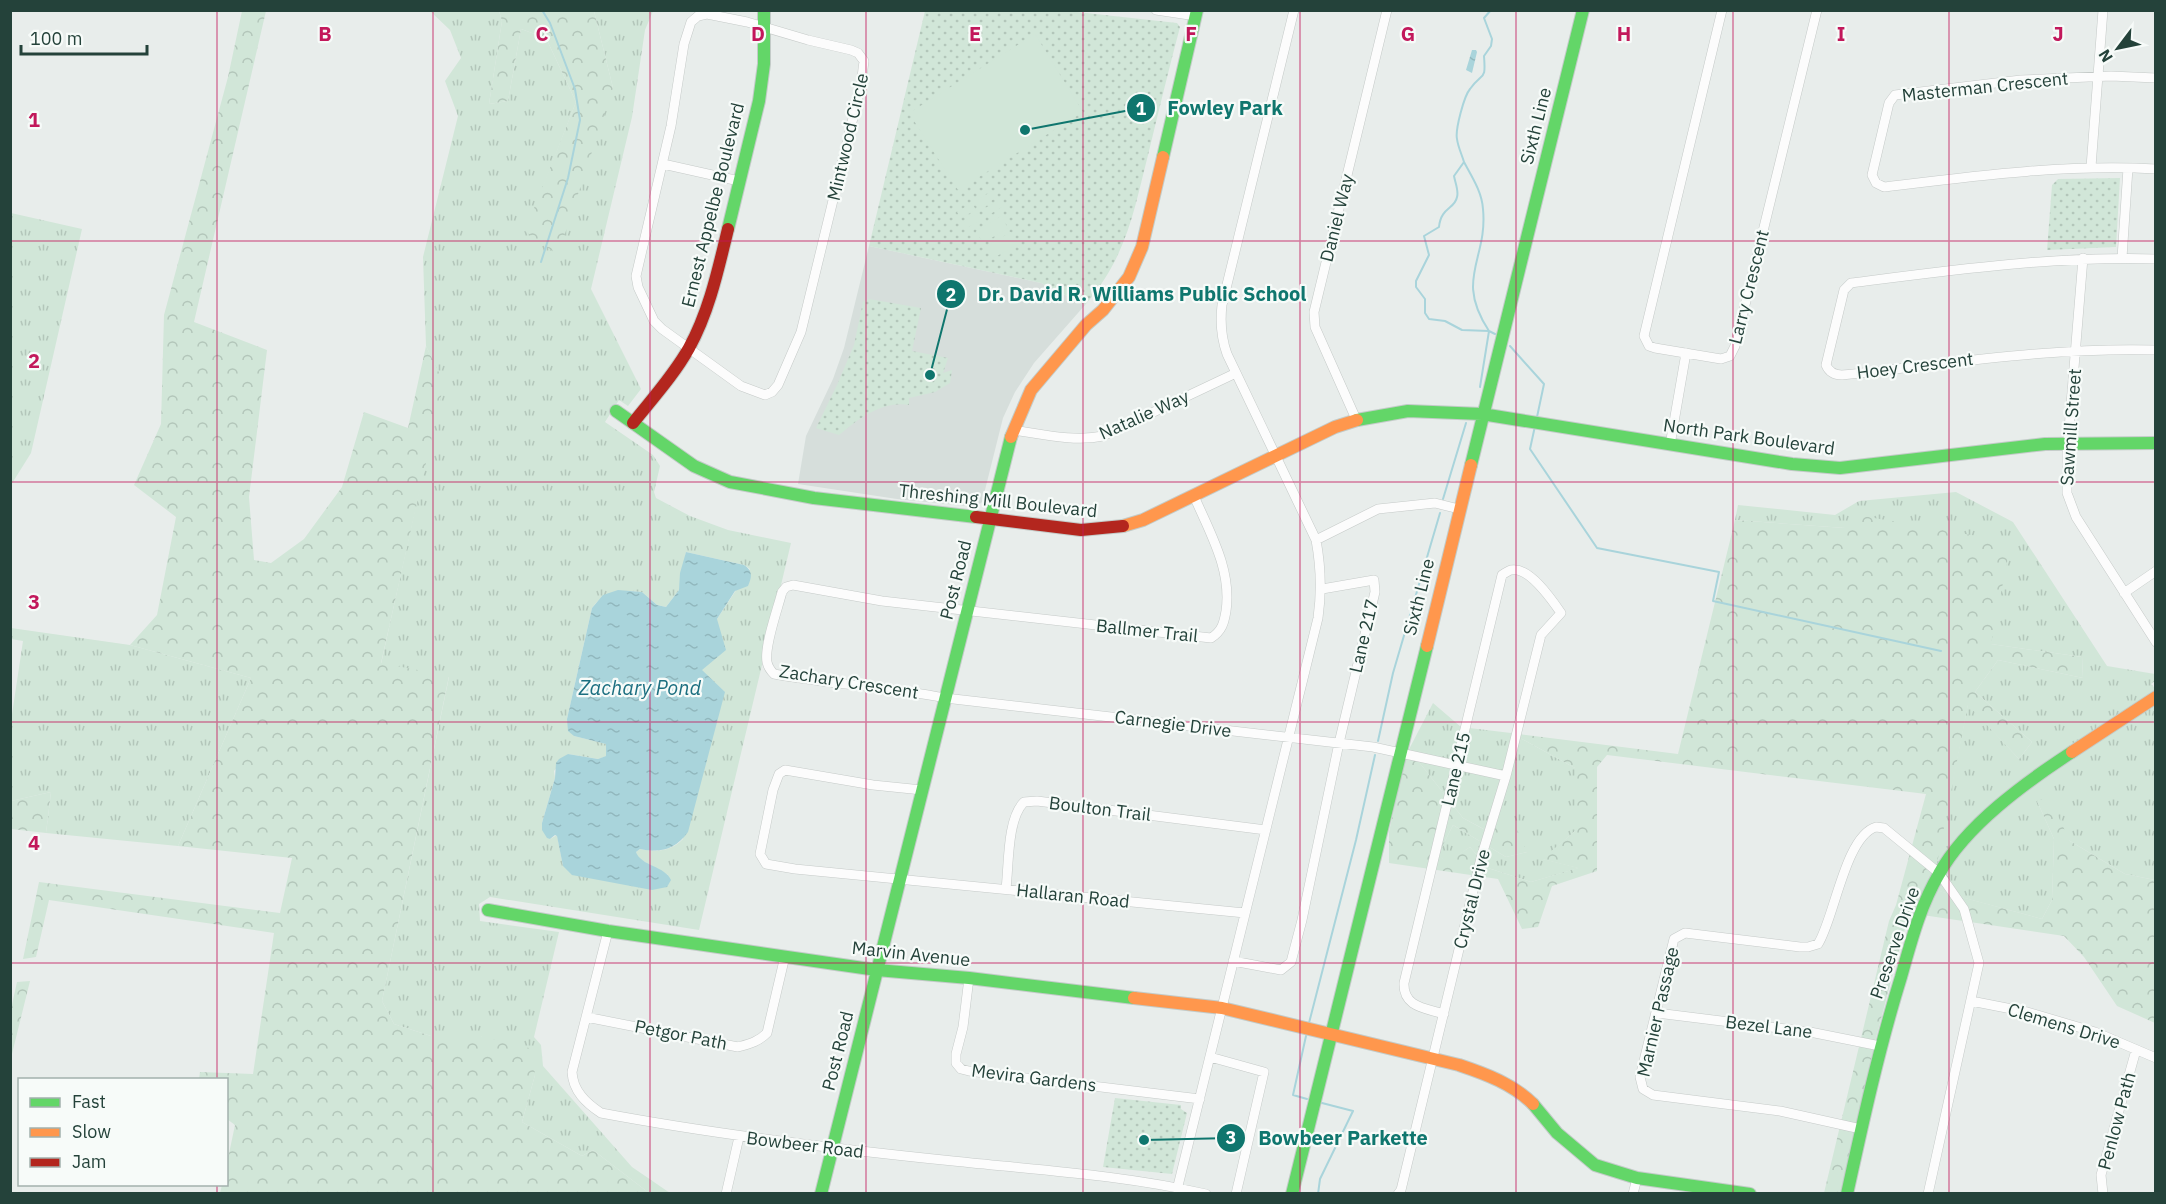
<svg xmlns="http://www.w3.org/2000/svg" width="2166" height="1204" font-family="'IBM Plex Sans',sans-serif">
<defs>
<pattern id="grass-tufts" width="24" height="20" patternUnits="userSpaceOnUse" patternTransform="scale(1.5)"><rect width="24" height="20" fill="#d1e6d8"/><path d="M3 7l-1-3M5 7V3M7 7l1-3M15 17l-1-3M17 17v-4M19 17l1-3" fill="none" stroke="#b3c6ba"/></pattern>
<pattern id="forest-crowns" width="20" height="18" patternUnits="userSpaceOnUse" patternTransform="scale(1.5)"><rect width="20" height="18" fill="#d1e6d8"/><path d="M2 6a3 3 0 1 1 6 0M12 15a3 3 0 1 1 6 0" fill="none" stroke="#b3c6ba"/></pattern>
<pattern id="park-dots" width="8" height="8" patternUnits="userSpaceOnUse" patternTransform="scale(1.5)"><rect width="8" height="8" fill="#d1e6d8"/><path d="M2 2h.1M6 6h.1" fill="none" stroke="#b3c6ba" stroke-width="1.8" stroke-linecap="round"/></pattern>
<pattern id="water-ripples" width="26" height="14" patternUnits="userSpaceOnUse" patternTransform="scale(1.5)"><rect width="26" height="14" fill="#a9d4db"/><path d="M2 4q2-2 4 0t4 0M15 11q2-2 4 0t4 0" fill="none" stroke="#91b7bd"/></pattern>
</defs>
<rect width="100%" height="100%" fill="#e8edeb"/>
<path fill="#d6dedb" d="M869,246l172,37 44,22 -51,58 -19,29 -12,26 -21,84 -6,5 -79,-8 -99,-15 8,-48 27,-57 11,-31z"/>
<path fill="url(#grass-tufts)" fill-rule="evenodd" d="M430,11h69l3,10 -13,83 19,-3 13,-72 25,9 30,64 -50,129 87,-143 -19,-77h59l-8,19 -13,87 -41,172 50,100 -13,17 -9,-6 -14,22 48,33 7,11 -6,26 2,6 34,18 38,14 63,13 -92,387 -209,-33 -11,7 1,17 79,11 -25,105 7,8 2,21 89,101 38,26h-21l-56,-43 -11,6 -60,-34 13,-47 -54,-39h-50l-37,-12 -12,-23 67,-324 -68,-13 62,-281 -17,-37 -3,-89 35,-141 -13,-35 16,-23 -11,-28zM686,552l58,13 6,4 -33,50 -16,51 -18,169c-13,13 -26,13 -43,10l-4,3 2,6 30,17 -105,-9 -6,-31 -7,4 -8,-16 13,-45 -1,-7 14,-17 30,5 9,-3v-12l-33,-8 -7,-17 25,-111c14,-19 28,-18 50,-16l15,13 9,2 13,-17z
M11,213l71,16 -51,224 -20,32z
M1956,492l57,30 94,144 48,8v7l-4,3 5,5 -1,191 -30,-6 -55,-33 -33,-40 17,38 -2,61 -10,19 -111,-30 37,-185 51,55 13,-17 -57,-50 23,-32 85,18 -1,-21 -91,-13 -146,-116 -110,-8 3,-15 97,10 24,-14z
M11,628l119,17 121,33 -73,168 -132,-13 5,-41 -40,9v-80l12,-80 -12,-2z
M1433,703l28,24 50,6 64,35v63l-32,28 36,9 -48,14 -43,-14 -18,-21 -23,16 -9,-8 15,-30 53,32 21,-5 -64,-34 -48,-61h-10z"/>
<path fill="url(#forest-crowns)" d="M242,11h24l-72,311 73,28 -18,147 5,63 17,3 33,-24 38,-52 22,-75 44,16 18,-82 18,37 -63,280 68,13 -67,325 12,23 37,12h50l48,12 6,27 -13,47 60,34 11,-6 56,43h-429l2,-8 4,-1 1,-21 8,-38 -8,-6 -1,-39 -27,-1 1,-7 53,2 21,-141 -225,-33 -13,57 -13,2 16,-77 241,31 12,-55 -114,-12 73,-168 -121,-33 27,-30 19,-98 -42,-32 27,-61 3,-109 64,-238z
M499,11h95l19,77 -55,167 -33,-24 51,-129 -30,-64 -25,-9 -13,72 -19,3 13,-83z
M1863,516l148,26 -20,102 91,13 1,21 -85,-18 -23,32 57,50 -13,17 -51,-54 -36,184 110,30 10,-19 2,-61 -17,-38 12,-4 21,44 55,33 30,6v143l-38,-17 -33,-49 -20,-21 -155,-23 -33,125 -35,155h-17l65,-272 7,-16 30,-111 -319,-39 -10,12v104l-45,15 -14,41 -16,2 -24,-50 -109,-16v-31l16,-75h10l48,61 24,13 26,-11 14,32 -21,5 -53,-32 -15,30 9,7 23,-15 18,21 43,14 47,-14 -36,-9 33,-28v-63l-64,-35 167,21 57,-234 110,8z
M51,792l-5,41 -35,-4v-28z
M30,981l-19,77v-49l6,-27z"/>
<path fill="url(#park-dots)" d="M925,11h143l109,12 3,4c-11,41 -21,83 -31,124 -15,59 -22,106 -64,154l-44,-22 -172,-37z
M2120,178l-4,69 -69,3 5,-65 6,-6z
M869,299l52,9 -9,43 36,7 -5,15 9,-3 -2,13 -15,9 -26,6v7c-26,-5 -51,14 -70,30l-23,-7 21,-43 17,-40 9,-43z
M1115,1098l66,7v4l6,4 -15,61 -69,-7z"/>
<path fill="#d1e6d8" d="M1035,34l48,78 -125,78 -49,-77z
M992,191l4,7 -15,8 -4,-6z
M998,201l4,6 -15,9 -4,-7z
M972,203l4,7 -15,8 -4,-6z
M978,213l4,6 -15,9 -4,-6z
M1001,216l7,12 -25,15 -7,-12z
M1011,232l7,12 -26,15 -7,-12z"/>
<path fill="url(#water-ripples)" d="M1472,50h4l1,2 -5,21 -6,-3z
M686,552l58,13c9,6 8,12 4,21l-13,5 -18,28 9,31 -24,20 23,22 -37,140c-13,18 -27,21 -48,17l-4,3c5,14 29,14 35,28l-4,7 -15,3 -80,-15 -9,-9 -6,-30 -2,-1 -5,4 -3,-1 -5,-8v-7l13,-45 1,-15 3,-4 9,-5 30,5 8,-3v-12l-32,-8 -6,-5 -1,-12 25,-111 11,-13 15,-5 24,2 15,13 9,2 13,-17 1,-17z"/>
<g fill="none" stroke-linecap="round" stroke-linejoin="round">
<path stroke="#a9d4db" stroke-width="2" d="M1491,10l-7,8 8,21 -1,7 -7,10c2,26 -1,15 -14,33 -6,7 -15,41 -13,50 1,8 5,16 7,23l-10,14c1,6 5,15 3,21 -2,12 -16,10 -18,30l-15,9 5,19 -13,26v6l9,12v14l4,6 16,2 17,9 27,1 6,3
M1464,162c8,15 18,30 19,47 5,51 -29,69 6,122l-9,56
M541,262l27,-84 12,-58 -5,-31 -25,-66 -8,-13
M1510,346l34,38 -7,33
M1535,426l-5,23 67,99 122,24 -6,29 228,50
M1443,499l23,-76
M1378,741l15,-68 47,-160
M1309,1023l47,-183 19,-85
M1306,1036l-13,59 14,4
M1318,1194l2,-15 33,-68 -31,-8"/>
<defs>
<path id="street" d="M1156,10l40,6
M1722,10l-78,326 5,10 6,2 66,11 9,-3 5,-10 82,-336
M707,14l40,8 61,18 43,10 7,3 6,8 -3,24 -60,247 -23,53 -6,7 -7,3 -24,-9 -79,-57 -8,-8 -16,-34 -2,-11 35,-150 13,-82 7,-22 7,-6z
M2156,78l-45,-2 -90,4 -126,15 -6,8 -17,72 4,8 8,4c90,-11 180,-23 272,-18
M663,164l76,17
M2091,167l12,-157
M2083,258l-16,195v40l9,24 80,125
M2122,258l6,-90
M2156,259c-103,-3 -204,11 -305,24l-7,7 -18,75c3,7 9,10 16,10 105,-11 208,-28 314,-25
M1356,419l-41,-92 -1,-15 73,-302
M1013,430c29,4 61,12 90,6l133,-63
M1670,445l16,-92
M1194,496c16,37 38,74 32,115 -2,12 -4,20 -15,27l-329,-37 -89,-16 -7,2 -4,5c-4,16 -18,54 -15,70 1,5 4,9 7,12 57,10 115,13 171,24l428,49 133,29
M1316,540l62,-31 57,-6 24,6
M2124,593l32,-22
M922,790l-49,-5 -88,-15 -6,4 -6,16 -13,64 6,10 29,5 450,44
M1006,889c3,-25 1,-70 18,-87l13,-1 229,29
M608,931l-36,141c1,19 14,31 29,41 117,22 234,36 352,48 85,9 171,14 253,33
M1233,961l48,9 10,-8 11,-42 37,-177 36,-151 -1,-12 -52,9
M969,978l-6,49 -7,27v9l5,6 8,2 231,28
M1971,1001l56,11 68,20 61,26
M1657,1013l153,19 70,14
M586,1017l152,30c11,-3 20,-5 29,-14l18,-77
M1210,1057l54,15 -28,122
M1861,1129l-81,-18 -127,-16 -10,-6 -3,-12 34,-138 11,-6 115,14h8l10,-3c16,-24 27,-108 58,-117l8,1 55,45 25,36 15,54 -51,231
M726,1194l13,-57
M1176,1194l142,-576c4,-28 3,-51 -2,-78l-89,-186c-6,-17 -7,-32 -5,-49l72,-295
M1398,1194l3,-4 80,-332 25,-82 35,-141 20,-22c-9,-13 -32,-47 -50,-43 -3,1 -6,3 -9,5l-98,408c-1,24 21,25 40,31
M1633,1194l4,-16
M2103,1194l-2,-19 35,-125"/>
<path id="fast" d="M1163,157l34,-147
M728,229l31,-128 5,-37v-54
M616,411l78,55 36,16 84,16 162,19
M1357,420l51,-9 74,3 310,50 48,4 205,-24 111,-1
M1471,465l112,-455
M488,910l120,21 269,39 92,8 165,20
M1533,1104l24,29 38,32 42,13 113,16
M821,1194l190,-757
M1292,1194l135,-548
M1847,1194c16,-73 32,-146 54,-217 10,-35 19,-71 38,-103 27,-49 87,-92 133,-122"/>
<path id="slow" d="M1011,437l20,-47 55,-65 17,-15 26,-33 13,-30 21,-90
M1123,526l20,-6 192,-93 22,-7
M1427,646l44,-181
M2072,752l84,-55
M1134,998l88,10 237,57c27,9 54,19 74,39"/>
<path id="jam" d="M633,423c19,-24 41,-48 56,-75 20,-36 29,-78 39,-119
M976,517l105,13 42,-4"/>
</defs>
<use href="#street" stroke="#c5cac8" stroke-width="10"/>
<use href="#fast" stroke="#c3cbc8" stroke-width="14"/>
<use href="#slow" stroke="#c3cbc8" stroke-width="14"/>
<use href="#jam" stroke="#c3cbc8" stroke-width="14"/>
<use href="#street" stroke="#fcfcfc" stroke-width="9"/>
<use href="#fast" stroke="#63d668" stroke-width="12"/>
<use href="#slow" stroke="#ff974d" stroke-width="12"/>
<use href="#jam" stroke="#b3261e" stroke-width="12"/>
</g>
<path fill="none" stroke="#c2185b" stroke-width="1.5" stroke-opacity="0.55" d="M217,10v1070M433,10v1184M650,10v1184M866,10v1184M1083,10v1184M1300,10v1184M1516,10v1184M1733,10v1184M1949,10v1184M10,241h2146M10,482h2146M10,722h2146M10,963h2146M217,1184v10"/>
<g text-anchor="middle" stroke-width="4.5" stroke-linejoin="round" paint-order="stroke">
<g font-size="18" fill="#24423a" stroke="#f7fbf9">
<text transform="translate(1985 87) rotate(-6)" y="6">Masterman Crescent</text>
<text transform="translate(1536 126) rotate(-76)" y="6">Sixth Line</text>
<text transform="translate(848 137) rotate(-77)" y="6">Mintwood Circle</text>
<text transform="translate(713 205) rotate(-76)" y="6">Ernest Appelbe Boulevard</text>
<text transform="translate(1337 218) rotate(-76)" y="6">Daniel Way</text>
<text transform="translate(1749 287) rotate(-76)" y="6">Larry Crescent</text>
<text transform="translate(1915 366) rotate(-7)" y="6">Hoey Crescent</text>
<text transform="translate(1144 415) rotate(-24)" y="6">Natalie Way</text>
<text transform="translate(2071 427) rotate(-86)" y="6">Sawmill Street</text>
<text transform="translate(1749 437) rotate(8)" y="6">North Park Boulevard</text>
<text transform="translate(998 501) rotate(6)" y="6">Threshing Mill Boulevard</text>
<text transform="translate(956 580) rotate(-76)" y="6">Post Road</text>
<text transform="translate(1419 597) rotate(-76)" y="6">Sixth Line</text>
<text transform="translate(1147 631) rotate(6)" y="6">Ballmer Trail</text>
<text transform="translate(1364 636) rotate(-77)" y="6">Lane 217</text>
<text transform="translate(849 682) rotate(9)" y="6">Zachary Crescent</text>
<text transform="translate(1173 724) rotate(7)" y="6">Carnegie Drive</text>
<text transform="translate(1456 769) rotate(-77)" y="6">Lane 215</text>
<text transform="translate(1100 809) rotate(7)" y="6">Boulton Trail</text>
<text transform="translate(1073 896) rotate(6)" y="6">Hallaran Road</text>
<text transform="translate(1472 899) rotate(-76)" y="6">Crystal Drive</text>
<text transform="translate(1895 943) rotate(-71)" y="6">Preserve Drive</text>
<text transform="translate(911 954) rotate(6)" y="6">Marvin Avenue</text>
<text transform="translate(1658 1012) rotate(-77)" y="6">Marnier Passage</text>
<text transform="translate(2064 1026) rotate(17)" y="6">Clemens Drive</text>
<text transform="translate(1769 1027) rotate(7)" y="6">Bezel Lane</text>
<text transform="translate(681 1035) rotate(11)" y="6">Petgor Path</text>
<text transform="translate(838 1051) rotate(-76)" y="6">Post Road</text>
<text transform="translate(1034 1078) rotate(7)" y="6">Mevira Gardens</text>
<text transform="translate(2117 1121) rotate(-75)" y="6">Penlow Path</text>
<text transform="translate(805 1145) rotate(7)" y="6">Bowbeer Road</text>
</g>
<g font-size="20" font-style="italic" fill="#1c6f80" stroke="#f7fbf9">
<text x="640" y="695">Zachary Pond</text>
</g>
</g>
<g font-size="20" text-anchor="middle" font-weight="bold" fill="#c2185b" stroke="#f7fbf9" stroke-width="4.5" stroke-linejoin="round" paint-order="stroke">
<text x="325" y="41">B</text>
<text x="542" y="41">C</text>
<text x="758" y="41">D</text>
<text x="975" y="41">E</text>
<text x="1191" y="41">F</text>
<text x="1408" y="41">G</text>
<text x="1624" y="41">H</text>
<text x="1841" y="41">I</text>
<text x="2058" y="41">J</text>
<text x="34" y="127">1</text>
<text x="34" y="368">2</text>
<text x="34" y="609">3</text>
<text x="34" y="850">4</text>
</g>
<path fill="none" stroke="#0f766e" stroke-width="2" d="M1025 130L1141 108M930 375L951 294M1144 1140L1231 1138"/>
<g fill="#0f766e" stroke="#f7fbf9" stroke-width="2">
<circle cx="1025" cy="130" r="6"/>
<circle cx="930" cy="375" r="6"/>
<circle cx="1144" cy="1140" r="6"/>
<circle cx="1141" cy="108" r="15"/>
<circle cx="951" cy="294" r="15"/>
<circle cx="1231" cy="1138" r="15"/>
</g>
<g font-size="18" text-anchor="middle" font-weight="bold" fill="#fff">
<text x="1141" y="115">1</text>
<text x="951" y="301">2</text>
<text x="1231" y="1144">3</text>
</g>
<g font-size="20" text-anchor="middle" font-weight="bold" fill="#0f766e" stroke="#f7fbf9" stroke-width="4.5" stroke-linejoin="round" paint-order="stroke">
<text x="1225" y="115">Fowley Park</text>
<text x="1142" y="301">Dr. David R. Williams Public School</text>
<text x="1343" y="1145">Bowbeer Parkette</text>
</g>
<rect width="2166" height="1204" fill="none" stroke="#24423a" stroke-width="24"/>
<rect x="18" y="1078" width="210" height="108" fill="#f7fbf9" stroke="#a3b1ad" stroke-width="1.5"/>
<rect x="30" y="1098" width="30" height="9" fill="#63d668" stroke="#a3b1ad" stroke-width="1.5"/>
<text x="72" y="1108" font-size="18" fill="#24423a">Fast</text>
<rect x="30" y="1128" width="30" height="9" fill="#ff974d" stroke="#a3b1ad" stroke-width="1.5"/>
<text x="72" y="1138" font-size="18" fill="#24423a">Slow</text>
<rect x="30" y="1158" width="30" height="9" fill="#b3261e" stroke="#a3b1ad" stroke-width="1.5"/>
<text x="72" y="1168" font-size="18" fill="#24423a">Jam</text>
<g transform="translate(2118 48) rotate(238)" stroke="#f7fbf9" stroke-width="4.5" paint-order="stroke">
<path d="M0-4.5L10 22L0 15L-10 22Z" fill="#24423a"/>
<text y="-9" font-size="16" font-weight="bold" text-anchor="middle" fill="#24423a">N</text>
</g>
<path d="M21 45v9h126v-9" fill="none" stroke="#24423a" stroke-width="3"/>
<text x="30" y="45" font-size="18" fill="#24423a" stroke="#f7fbf9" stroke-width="4.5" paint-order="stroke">100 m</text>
</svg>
